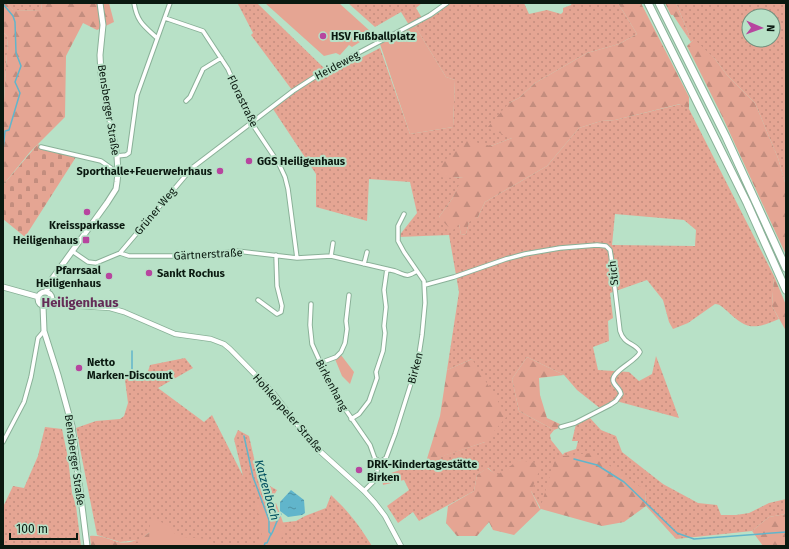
<svg xmlns="http://www.w3.org/2000/svg" width="789" height="549" font-family="'Fira Sans',sans-serif">
<defs>
<pattern id="grass-dots" width="8" height="8" patternUnits="userSpaceOnUse"><rect width="8" height="8" fill="#e5a593"/><path d="M2 2h.1M6 6h.1" fill="none" stroke="#c38d7e" stroke-width="1.8" stroke-linecap="round"/></pattern>
<pattern id="forest-firs" width="22" height="20" patternUnits="userSpaceOnUse"><rect width="22" height="20" fill="#e5a593"/><path d="M5 1l3.5 6h-7zM16 11l3.5 6h-7z" fill="#c38d7e"/></pattern>
<pattern id="cemetery-stones" width="16" height="16" patternUnits="userSpaceOnUse"><rect width="16" height="16" fill="#e5a593"/><path d="M2 7V4a2 2 0 0 1 4 0v3zM10 15v-3a2 2 0 0 1 4 0v3z" fill="#c38d7e"/></pattern>
<pattern id="water-ripples" width="26" height="14" patternUnits="userSpaceOnUse"><rect width="26" height="14" fill="#61b5cb"/><path d="M2 4q2-2 4 0t4 0M15 11q2-2 4 0t4 0" fill="none" stroke="#4e92a3"/></pattern>
</defs>
<rect width="100%" height="100%" fill="#b8e1c7"/>
<path fill="url(#grass-dots)" fill-rule="evenodd" d="M7,3h35l-1,8 -28,-1z
M257,3l67,65 -32,22 -41,-55 2,-2 -15,-29z
M348,3h74l-6,5 6,10 -13,7 -8,-13 -26,15z
M450,3h74l5,11 18,-4 14,4 2,-2v-4l8,-3 1,-2h46l19,31 -18,10 -32,9 -52,30 -16,15 -10,5 3,35 -21,8 -38,32 11,-1 -12,22 -13,18 20,6 2,12 5,-1 3,-13 9,-4 7,-15 62,-36 32,-38 22,-7 14,-1 66,-16 8,5 85,167 -2,30 7,13c-26,11 -32,11 -53,-9 -4,-3 -6,-6 -11,-6l-27,19 -15,6 -4,-7 -6,-22 -16,-20 -37,13 3,25 -5,3 1,20 -16,6 5,23 31,2 10,9 13,-7 4,-18 23,62 -63,-17 -15,8 -24,-19 -13,-15 -37,-18 -15,22 7,32 35,19 -4,5 1,5 12,15 1,-2 12,-4 2,-8h-6l4,-17 12,-7 2,1 11,12 15,6 6,16 41,32 35,19 19,2 4,10h15l13,-2 20,-10 17,-4v15l-17,3 -17,14 -76,8 -30,-33 -1,-16 -104,19 -10,-18 -11,-31 -23,16 -9,-8 -11,7 -3,16 -55,30 -6,-9 -15,11 -11,-17 22,-16 -5,-10 -21,5 -1,-9 103,-34 -13,-83 -25,11 12,-78 -10,-57 -51,2 19,-24 -7,-31 -41,-3 -2,42 -51,-14v-33l-43,-65c23,-18 46,-34 72,-47l2,3 33,-17 30,86 43,-7 2,-47 -9,-3 -31,-51 23,-13zM615,214l69,6 12,10 -1,16 -83,-1z
M676,3h110v183l-8,-28 -23,-55 -28,-28 -12,-16 -22,-19 -2,2 -4,-6 2,-1zM749,16h24v24h-24z
M3,32l5,5 -5,78z
M185,358l8,10 -35,20 46,34 8,-7 31,61 -9,-37 4,-9 11,6 10,44 18,10 -8,14 9,19 18,-2 9,-5 21,-8 5,-13c18,17 28,30 41,51h-110v-21v21h-100l-6,-18 -17,12 -19,2 -23,-7 -21,-107 20,-7 24,-2 4,-3 4,-13 -3,-23c6,-4 15,-2 20,-6 3,-1 4,-6 5,-9z
M45,427l17,2 6,29 4,35 4,13 5,40h-78v-39l10,-21 11,2 14,-32z"/>
<path fill="url(#forest-firs)" d="M3,3h4l6,7 28,1 1,-8h67l5,19 -17,8 -14,-7 -17,33 -1,61 -35,35 -27,33v-70l5,-78 -5,-5z
M618,3h23l48,94v12l-9,-5 -65,16 -14,1 -22,7 -32,38 -62,36 -7,15 -9,5 -3,12 -5,1 -2,-11 -7,7 -13,-14 13,-18 11,-22 -10,1 -14,-1 -1,-10 28,-27 25,6 21,-8 -25,-10 22,-25 10,-5 16,-15 52,-30 32,-9 18,-10z
M665,3h11l13,32 -2,1 -14,-21h-2z
M694,39l21,20 12,16 28,28 23,55 8,28v69l-63,-137 -36,-72z
M774,276l12,29v26l-14,-25z
M527,357l37,18 -25,3 1,17 7,23 17,8 -10,4 -35,-19 -7,-32z
M472,359l35,57 -22,26 -59,20 14,-46 7,-46z
M591,453l54,37 1,16 -22,16 -22,4 -61,-17 -27,26 -21,-5 -4,-8 -12,14h-20l-11,-13 2,-17 26,-15 3,-16 10,-7 10,7 22,-15 23,4 -11,27 9,18 15,-50 8,-3z
M786,514v32h-23l-11,-15 17,-14z
M156,528l6,18h-71l-1,-10c10,-1 18,3 28,6 15,3 27,-6 38,-14z"/>
<path fill="url(#cemetery-stones)" d="M38,144l4,4 34,9 -51,80 -22,-18v-34z"/>
<path fill="#e5a593" d="M265,3h74l31,28 -10,11 -8,5 -3,-2 -9,10 -4,-2 -12,3z
M415,26l31,51 9,3 -2,47 -43,7 -30,-90z
M341,355l13,17 -4,12 -8,-8 -7,-17z
M259,503l1,4 6,2 10,-6 8,22 -4,21h-21l3,-7 -2,-23 -8,-12z
M155,519l16,8 3,6 10,4 23,2 12,7h-45l-3,-1 -1,1h-48l-2,-3c11,2 19,0 29,-3l1,-16z"/>
<path fill="url(#water-ripples)" d="M291,490l13,10 1,13 -3,2 -14,2 -8,-6v-9z"/>
<g fill="none" stroke-linecap="round" stroke-linejoin="round">
<path stroke="#61b5cb" stroke-width="1.5" d="M3,4l10,12 2,6 1,31 5,13 -6,16 5,11 -11,37 -4,1 -2,19
M132,370v-19
M244,436l9,41 16,43v12l2,2 -4,9h-2l-1,3
M574,459l23,6 27,17 53,51 17,6 92,-7
M271,535c4,-7 5,-14 10,-21"/>
<defs>
<path id="minor" d="M134,3c3,19 10,23 23,35
M165,18l38,13 25,38 23,53 28,42 6,13 3,12 9,69
M186,101l4,-4 13,-28 18,-11
M41,147l60,14 17,12
M117,156l9,-1 3,-2 8,-58 33,-92
M72,251l16,11 8,1 24,-10 72,-85 101,-77 31,-20 106,-56 17,-12
M120,253l9,3h69l39,-5 60,7 34,-2 64,15c11,4 11,7 22,0
M331,256l2,-13
M364,264l3,-12
M425,285l29,-8 52,-18 19,-5 35,-6 37,-3 9,1 4,4 1,6 9,75c4,14 16,12 20,21 -3,9 -27,18 -27,28 0,5 7,8 8,14l-5,7 -6,4 -35,18 -14,4
M258,300l19,14 4,-2 1,-6 -5,-20 -1,-31
M311,304l-1,21 2,19 22,49 36,52 5,14
M320,363l16,-6 5,-5 4,-9 2,-14 -1,-8 3,-26
M351,419l8,-5 10,-13 8,-23 -1,-6 7,-21 2,-18 -1,-7 2,-19 -2,-17 3,-21
M3,442l21,-40 7,-25 7,-39 6,-7
M377,467l-4,-3 1,-5h2l4,3
M364,491l11,-11 3,-14 2,-4 6,-4 9,-24 23,-73 4,-26 3,-32 -1,-22 -20,-29 -6,-11v-15l6,-12"/>
<path id="tertiary" d="M52,300l27,6 31,2 14,4 51,22 36,5 13,5 6,5 44,45 39,51 51,46 11,12 10,13 16,30"/>
<path id="secondary" d="M3,287l36,10
M38 299a7 7 0 1 1 14 0a7 7 0 1 1-14 0Z
M46,292l6,-13 55,-76 9,-14 1,-7 1,-9 -1,-17 -16,-82 -1,-19 3,-30 -3,-22
M43,306l1,25 14,44 14,51 15,120"/>
<path id="motorway" d="M648,3l99,200 39,87
M659,3l67,134 60,131"/>
</defs>
<use href="#minor" stroke="#8ab198" stroke-width="5.5"/>
<use href="#tertiary" stroke="#8ab198" stroke-width="6"/>
<use href="#secondary" stroke="#8ab198" stroke-width="7"/>
<use href="#motorway" stroke="#8ab198" stroke-width="9"/>
<use href="#minor" stroke="#fff" stroke-width="3.5"/>
<use href="#tertiary" stroke="#fff" stroke-width="4.5"/>
<use href="#secondary" stroke="#fff" stroke-width="5"/>
<use href="#motorway" stroke="#fff" stroke-width="7"/>
</g>
<g fill="#b7459f" stroke="#b8e1c7" stroke-width="1.5">
<circle cx="323" cy="36" r="4"/>
<circle cx="249" cy="161" r="4"/>
<circle cx="220" cy="171" r="4"/>
<circle cx="87" cy="212" r="4"/>
<rect x="82" y="236" width="8" height="8" rx="2"/>
<circle cx="149" cy="273" r="4"/>
<circle cx="109" cy="276" r="4"/>
<circle cx="79" cy="368" r="4"/>
<circle cx="359" cy="470" r="4"/>
</g>
<g text-anchor="middle" stroke-width="4" stroke-linejoin="round" paint-order="stroke">
<g font-size="11" font-weight="bold" fill="#0a1910" stroke="#b8e1c7" text-anchor="start">
<text x="331" y="40">HSV Fußballplatz</text>
<text x="257" y="165">GGS Heiligenhaus</text>
<text x="212" y="175" text-anchor="end">Sporthalle+Feuerwehrhaus</text>
<text x="87" y="229" text-anchor="middle">Kreissparkasse</text>
<text x="78" y="244" text-anchor="end">Heiligenhaus</text>
<text x="101" y="274" text-anchor="end">Pfarrsaal<tspan x="101" dy="13">Heiligenhaus</tspan></text>
<text x="157" y="277">Sankt Rochus</text>
<text x="87" y="366">Netto<tspan x="87" dy="13">Marken-Discount</tspan></text>
<text x="367" y="468">DRK-Kindertagestätte<tspan x="367" dy="13">Birken</tspan></text>
</g>
<g font-size="11" fill="#0a1910" stroke="#b8e1c7">
<text transform="translate(337 65) rotate(-28)" y="4">Heideweg</text>
<text transform="translate(243 101) rotate(64)" y="4">Florastraße</text>
<text transform="translate(109 110) rotate(81)" y="4">Bensberger Straße</text>
<text transform="translate(155 211) rotate(-50)" y="4">Grüner Weg</text>
<text transform="translate(208 254) rotate(-3)" y="4">Gärtnerstraße</text>
<text transform="translate(613 273) rotate(-96)" y="4">Stich</text>
<text transform="translate(415 368) rotate(-75)" y="4">Birken</text>
<text transform="translate(332 385) rotate(62)" y="4">Birkenhang</text>
<text transform="translate(288 413) rotate(49)" y="4">Hohkeppeler Straße</text>
<text transform="translate(75 460) rotate(82)" y="4">Bensberger Straße</text>
</g>
<g font-size="12" font-style="italic" fill="#014f5f" stroke="#b8e1c7">
<text transform="translate(267 490) rotate(74)" y="4">Katzenbach</text>
</g>
<g font-size="13" font-weight="bold" fill="#642c57" stroke="#b8e1c7">
<text x="80" y="307">Heiligenhaus</text>
</g>
</g>
<rect width="789" height="549" fill="none" stroke="#0a1910" stroke-width="8"/>
<g transform="translate(761 28) rotate(92)"><circle r="19" fill="#b8e1c7" stroke="#72917e"/>
<path d="M0-3L7 15L0 10L-7 15Z" fill="#b7459f"/>
<text y="-6" font-size="11" font-weight="bold" text-anchor="middle" fill="#0a1910">N</text>
</g>
<path d="M10 533v6h67v-6" fill="none" stroke="#0a1910" stroke-width="2"/>
<text x="16" y="533" font-size="12" fill="#0a1910" stroke="#b8e1c7" stroke-width="3" paint-order="stroke">100 m</text>
</svg>
